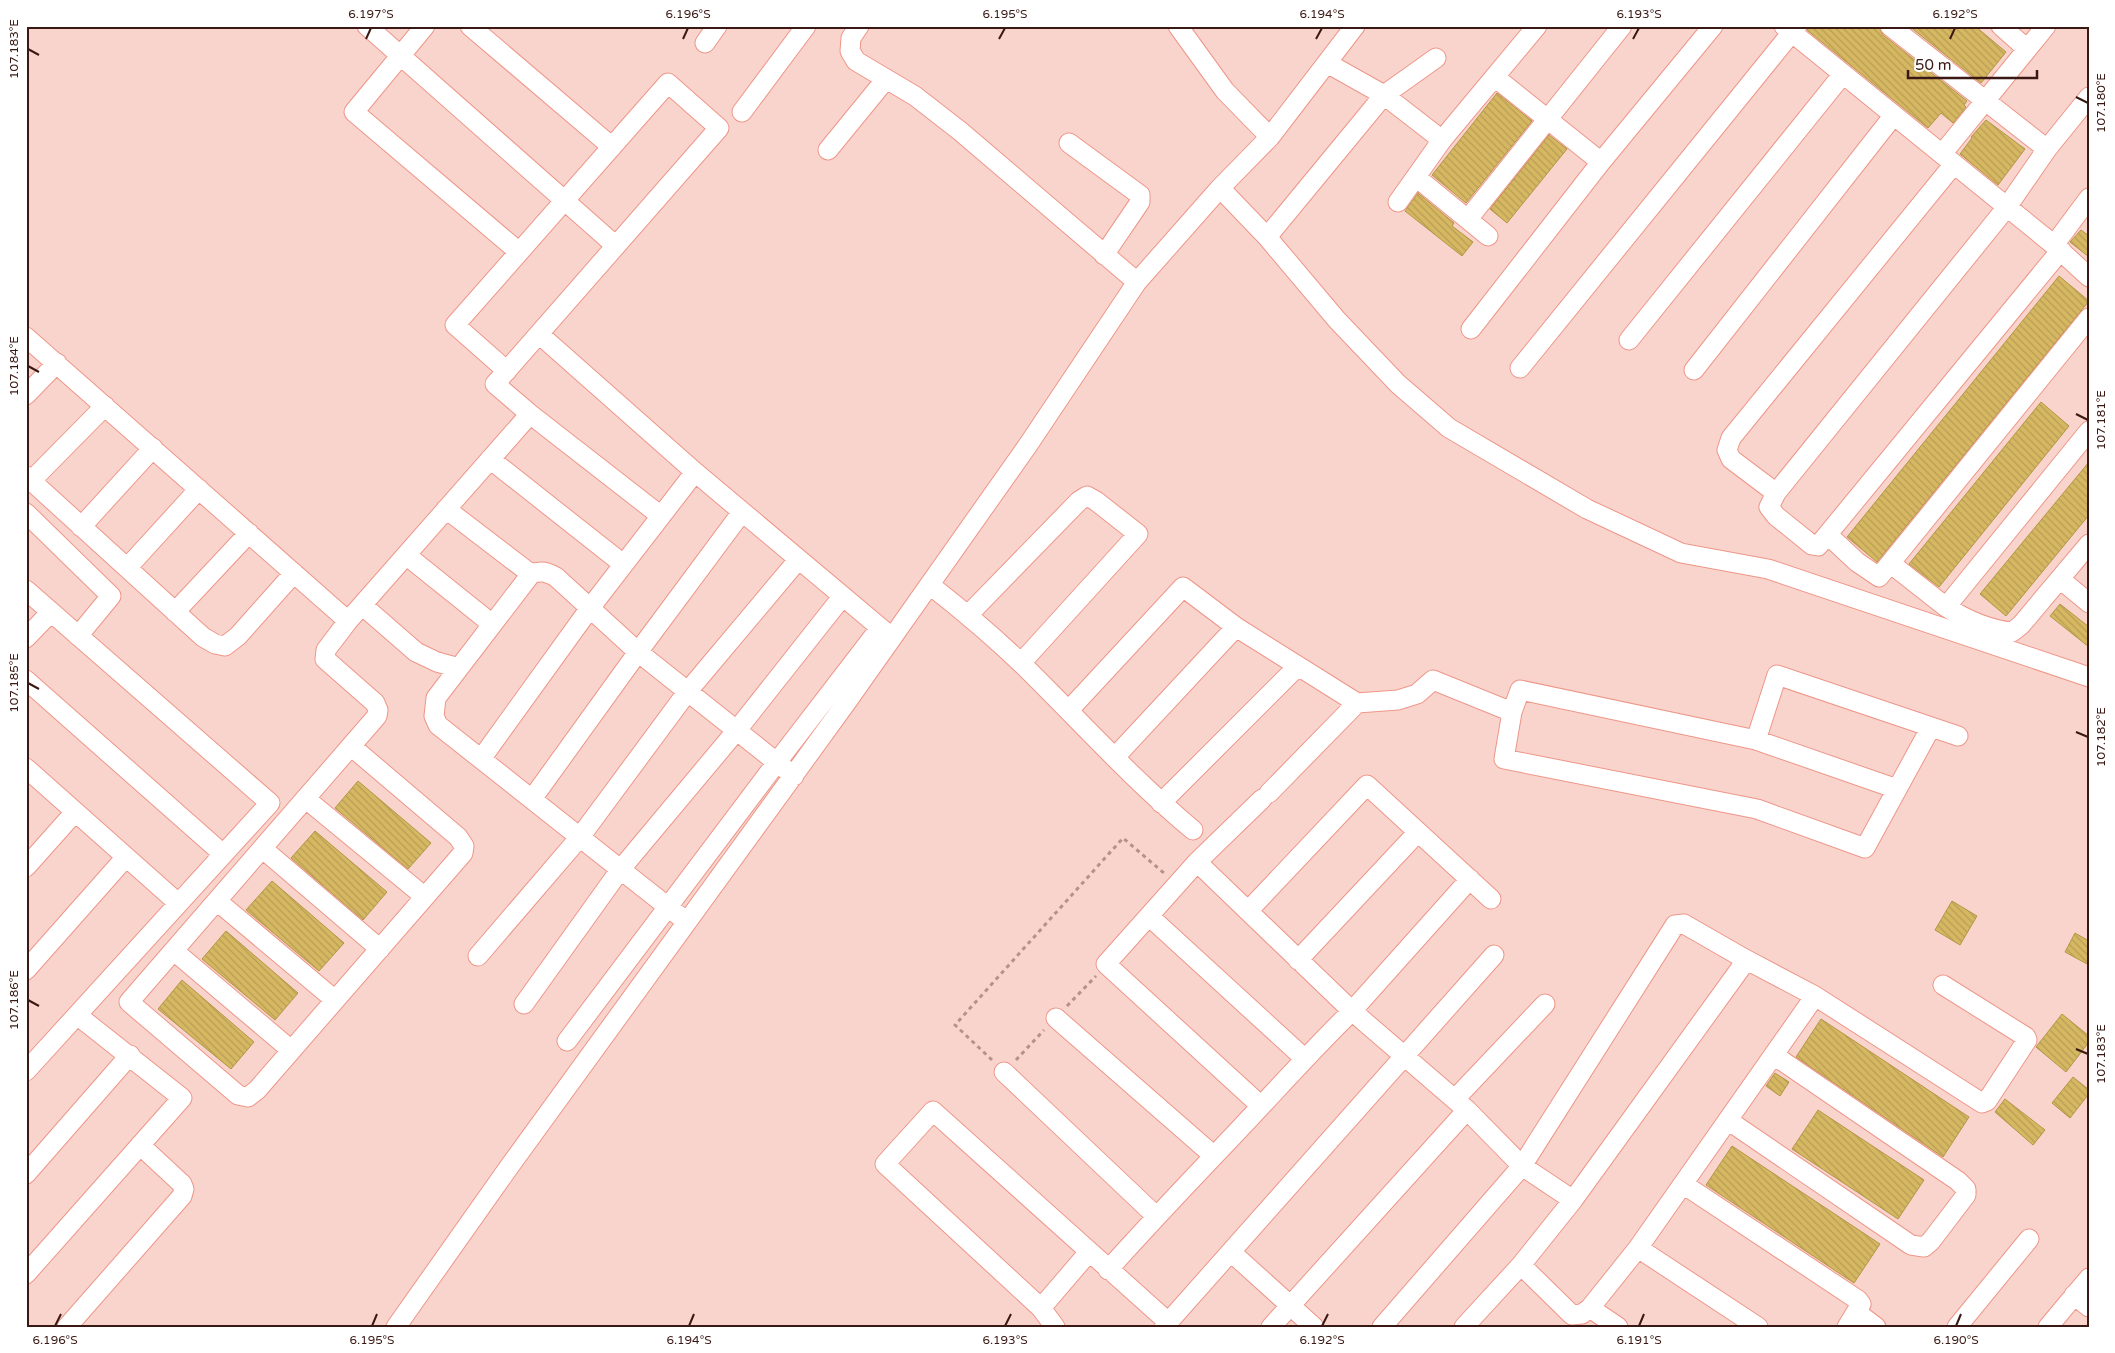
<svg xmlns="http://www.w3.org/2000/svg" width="2115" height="1353" font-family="'Varela Round',sans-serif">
<defs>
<pattern id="building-back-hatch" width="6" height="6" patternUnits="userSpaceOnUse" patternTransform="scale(1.25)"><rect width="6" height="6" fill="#d6b762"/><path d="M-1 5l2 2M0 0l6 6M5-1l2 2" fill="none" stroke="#b89d54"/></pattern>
</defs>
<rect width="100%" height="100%" fill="#f9d4cd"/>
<path fill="url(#building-back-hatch)" stroke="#b39642" d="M1808,26h71l4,9 84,66 -3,4 2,2 -13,16 -12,-10 -13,15 -121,-98z
M1909,26h66l31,26 -25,31z
M1497,93l35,28 -66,82 -34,-28z
M1986,120l39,29 -27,36 -38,-31 12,-16 -1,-1z
M1549,135l18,14 -60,74 -17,-14z
M1418,193l36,30 -2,3 21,16 -11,14 -57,-45z
M2081,230l8,6v21l-19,-15z
M2059,276l30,25 -212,261 -30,-25z
M2041,402l28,24 -130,161 -30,-23z
M2089,462v53l-83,101 -26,-22z
M2060,604l29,23v20l-39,-31z
M358,781l73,62 -23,26 -73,-61z
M315,831l72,61 -24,28 -72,-62z
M272,881l72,62 -25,28 -73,-61z
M1952,901l25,15 -17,29 -25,-15z
M226,931l72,62 -23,27 -73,-61z
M2075,933l14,8v24l-24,-13z
M182,980l72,62 -23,27 -73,-60z
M2062,1014l27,22v6l-23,30 -30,-25z
M1821,1019l148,98 -26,40 -147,-100z
M1775,1073l14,9 -9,14 -14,-10z
M2073,1077l15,12v6l-18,23 -18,-15z
M2005,1099l40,31 -12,15 -38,-33z
M1818,1110l106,70 -26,39 -106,-70z
M1732,1146l148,98 -26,39 -148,-98z"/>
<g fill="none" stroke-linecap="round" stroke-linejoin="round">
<defs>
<path id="minor" d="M367,26l249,220
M425,26l-71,86 165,140
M470,26l142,121
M859,26l-8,12 -1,13 6,10 59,35 45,35 177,151
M1178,26l47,65 45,46
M1784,26l270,219 35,32
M1890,26l157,123
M2001,26l26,23
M705,43l12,-17
M1327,63l57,32 58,45
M1496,78l105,84
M742,112l64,-86
M1069,143l71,52v7l-36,53
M828,150l58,-71
M1942,154l104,-128
M1416,177l72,59
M1220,188l47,49 70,83 61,64 51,44 138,81 94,44 87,16 321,108
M1398,202l44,-62 95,-114
M1468,219l154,-193
M1267,237l117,-142 52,-37
M2054,245l35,-47
M2061,250l-243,296 -6,-1 -36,-29 -7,-9 7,-14 231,-286 40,-58 42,-52
M1471,329l130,-167 112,-136
M539,334l156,138 194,163
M26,337l322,284 182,-207 -35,-30 224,-256 -51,-45 -213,242 52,46
M1629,340l214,-266
M1520,368l277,-342
M1694,370l200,-255
M26,395l31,-32
M530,414l131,102
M490,459l133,105
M26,476l177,161 12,7 10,2 13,-10 56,-63
M31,481l74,-75
M1776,493l-45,-34 -4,-9 4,-12 223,-274
M446,509l85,65
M26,513l85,83 -33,40
M81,527l72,-79
M1828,535l29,27 22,15 210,-259
M406,555l86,69
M1890,563l56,44 143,-176
M127,568l72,-79
M2060,579l29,24
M930,585c32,25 63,51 93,80 56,55 109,114 170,165
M26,590l244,213 -244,268
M362,605l54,47 21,10 22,6
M1946,607c19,12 44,23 66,25l9,-7 68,-81
M175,612l74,-79
M968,615l111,-114 8,-5 9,5 42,33 -117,129
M348,621l-22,29 -1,9 50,44 3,7 -1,6 -248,286 109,93 10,2 9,-7 206,-237 1,-7 -6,-9 -106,-90
M26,638l25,-26
M26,680l197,174
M1357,703l41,-3 19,-6 16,-14 79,32
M1069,710l114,-123 53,40 121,76 -88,90
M1756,740l21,-65 181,61
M1115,757l121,-130
M481,759l109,-151 105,-136
M26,768l152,135
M1897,789l-141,-49 -236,-50 -8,22 -8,47 253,50 108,39 66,-121
M306,799l119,98
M532,799l106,-147 104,-140
M1161,803l137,-137
M263,849l117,100
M1197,862l155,149 118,-132
M26,867l49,-55
M217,901l118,99
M1248,911l119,-126 124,114
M1150,917l154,141
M687,922l-249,-197 -4,-9 2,-18 95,-124c10,-4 16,-2 25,3l82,75 156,124
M174,951l117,99
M478,956l102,-119 108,-146 110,-131
M1298,960l120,-128
M26,970l100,-113
M524,1004l96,-134 117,-140 105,-133
M1056,1018l158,138
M567,1041l210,-279 103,-134
M1004,1072l152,144
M1455,1099l90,-95
M1261,1106l-155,-142 91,-102 65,-63
M1729,1121l182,124 13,2 7,-6 35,-46v-6l-8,-8 -183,-125
M26,1174l104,-119
M1683,1184l175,116 3,4 -14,23
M1573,1200l-51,-34 153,-241 9,-1 61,35
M1638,1248l120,79
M1231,1252l83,75
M1521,1265l51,50 10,-1 8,-6 48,-60 177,-252
M1108,1270c41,-46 83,-90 125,-134 40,-42 78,-85 119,-125l115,99 55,56 -140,161
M26,1274l156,-176 -105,-83
M2074,1295l15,12
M1041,1308l48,-56
M1590,1308l28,19
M1856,1312l20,15
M67,1327l115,-131 2,-7 -2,-5 -42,-39
M396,1327l113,-160 337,-464 182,-258 109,-163 83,-94 50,-51 85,-111
M1055,1327l-14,-19 -156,-144 48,-53 235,211
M1164,1327l330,-372
M1271,1327l196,-217
M1464,1327l57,-62 52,-65 167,-231 5,-10 70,37 167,107 5,-2 40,-61 -1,-3 -83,-52
M1957,1327l72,-88
M2048,1327l41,-49"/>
</defs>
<use href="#minor" stroke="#ee9688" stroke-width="21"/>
<path stroke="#b5918b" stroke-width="3" stroke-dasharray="4 4" stroke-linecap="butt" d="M1067,1006l29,-30
M992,1060l-37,-35 168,-187 42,36
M1016,1060l28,-30"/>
<use href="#minor" stroke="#fff" stroke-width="19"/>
</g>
<path fill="none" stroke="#3a1914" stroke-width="2" d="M366,39l5,-11M683,39l5,-11M999,39l6,-11M1316,39l6,-11M1633,39l6,-11M1950,39l5,-11M28,49l11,6M2076,97l12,6M28,366l11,6M2076,414l12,6M28,683l11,6M2076,732l12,5M28,1000l11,6M2076,1049l12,5M55,1326l6,-12M372,1326l5,-12M689,1326l5,-12M1005,1326l6,-12M1322,1326l6,-12M1639,1326l5,-12M1956,1326l5,-12"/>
<rect width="2115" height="1353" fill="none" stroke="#ffffff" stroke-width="55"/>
<path d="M1908 70v8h129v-8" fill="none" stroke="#3a1914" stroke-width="2.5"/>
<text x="1915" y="70" font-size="15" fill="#3a1914" stroke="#ffffff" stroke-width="4" paint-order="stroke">50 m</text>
<rect x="28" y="28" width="2060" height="1298" fill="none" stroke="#3a1914" stroke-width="2"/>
<g font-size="12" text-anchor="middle" fill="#3a1914">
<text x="371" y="18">6.197°S</text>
<text x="688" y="18">6.196°S</text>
<text x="1005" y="18">6.195°S</text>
<text x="1322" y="18">6.194°S</text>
<text x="1639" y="18">6.193°S</text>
<text x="1955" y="18">6.192°S</text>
<text transform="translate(14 49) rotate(-90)" y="4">107.183°E</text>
<text transform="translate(2101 103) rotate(-90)" y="4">107.180°E</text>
<text transform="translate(14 366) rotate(-90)" y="4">107.184°E</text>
<text transform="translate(2101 420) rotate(-90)" y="4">107.181°E</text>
<text transform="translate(14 683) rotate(-90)" y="4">107.185°E</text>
<text transform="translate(2101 737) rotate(-90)" y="4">107.182°E</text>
<text transform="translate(14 1000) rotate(-90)" y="4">107.186°E</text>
<text transform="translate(2101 1054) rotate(-90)" y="4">107.183°E</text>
<text x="55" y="1344">6.196°S</text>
<text x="372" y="1344">6.195°S</text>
<text x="689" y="1344">6.194°S</text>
<text x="1005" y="1344">6.193°S</text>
<text x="1322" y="1344">6.192°S</text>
<text x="1639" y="1344">6.191°S</text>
<text x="1956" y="1344">6.190°S</text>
</g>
</svg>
